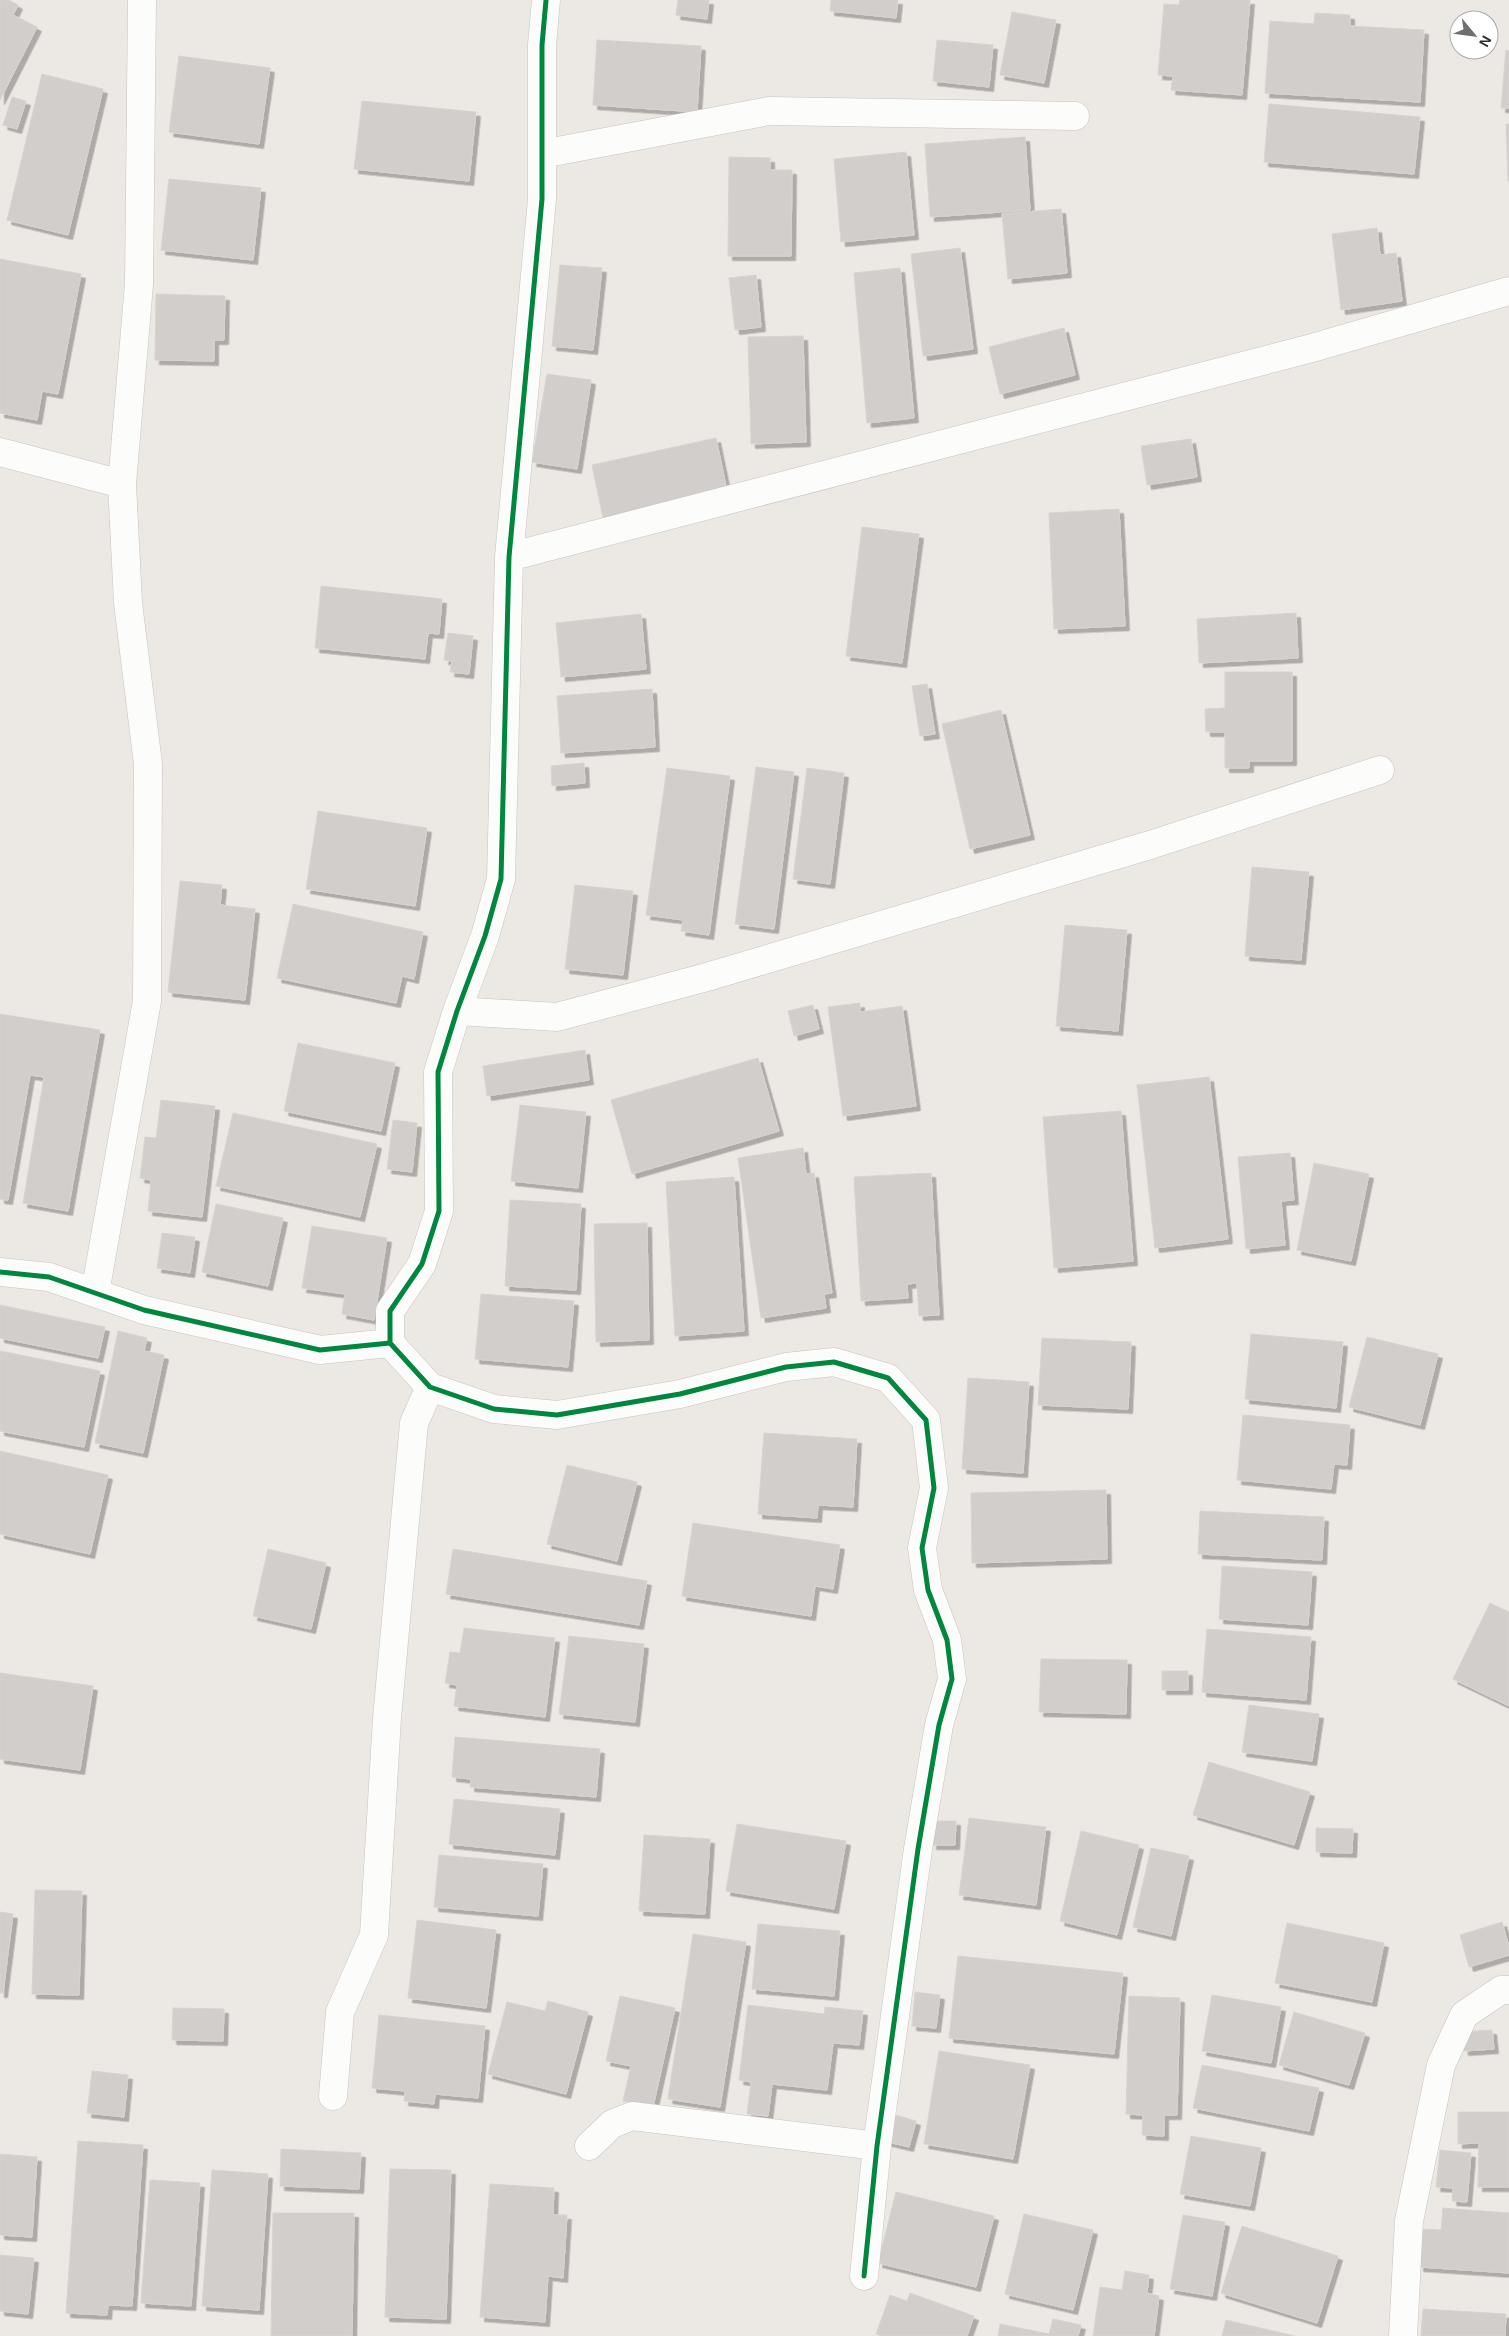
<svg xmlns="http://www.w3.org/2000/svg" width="1509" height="2336" font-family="Arial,sans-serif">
<defs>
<filter id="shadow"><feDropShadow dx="4.5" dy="4.5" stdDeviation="0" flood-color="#0004"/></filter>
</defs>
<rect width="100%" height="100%" fill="#ece8e4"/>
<path fill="#d1cecb" stroke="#d7d4d0" filter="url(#shadow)" d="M0,0h9l9,5 -5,10 24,12 -37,73z
M678,0h31l-2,19 -31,-4z
M831,0h67l-2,18 -66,-7z
M1180,0h70l-8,95 -71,-5 2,-14 -15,-1 6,-71 15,1z
M1012,12l44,8 -12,63 -44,-8z
M1315,13l35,2v11l74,4 -4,72 -155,-9 5,-72 44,3z
M597,40l104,6 -4,66 -104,-7z
M937,40l56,5 -4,42 -56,-6z
M1506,50l3,1v57h-8z
M179,56l91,12 -11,76 -90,-12z
M42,74l61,15 -35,146 -61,-15z
M12,97l14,4 -9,28 -14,-4z
M362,101l114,11 -7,69 -115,-12z
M1269,104l151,13 -6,57 -150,-12z
M1506,124h3v57h-1z
M1025,137l5,73 -100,7 -5,-73z
M906,152l8,83 -73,7 -7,-83z
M729,157l41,1v12h22l-1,86h-63z
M169,179l92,9 -8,72 -92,-10z
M1061,209l6,64 -59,6 -6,-65z
M1377,228l3,27 16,-2 6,48 -61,9 -9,-76z
M960,248l13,101 -50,7 -12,-102z
M0,259l81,15 -23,120 -16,-3 -5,29 -37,-7z
M560,265l42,3 -9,82 -41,-4z
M900,268l14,150 -47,5 -13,-150z
M756,275l5,52 -26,3 -6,-52z
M156,294l69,2 -1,44h-10v21l-59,-1z
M1064,328l11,47 -75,19 -11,-47z
M803,336l3,106 -55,2 -3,-107z
M547,374l44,6 -14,89 -45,-7z
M716,438l11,53 -124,27 -11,-53z
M1191,439l6,38 -50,8 -6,-39z
M1119,509l6,117 -71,3 -5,-116z
M862,527l57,7 -17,129 -56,-7z
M321,586l121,13 -3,35 -11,-1 -3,26 -110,-11z
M1296,613l2,45 -99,5 -2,-44z
M641,614l5,55 -85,8 -5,-54z
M448,633l25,3 -4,38 -19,-2 2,-11 -8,-1z
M1225,672h67v89h-43v7h-24v-36h-19l-1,-23 20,-1z
M927,684l8,50 -15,2 -8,-50z
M652,689l3,58 -94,6 -4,-57z
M1001,710l29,125 -60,14 -28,-125z
M584,763l1,20 -33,3 -1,-20z
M756,767l38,5 -20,157 -39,-5z
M667,768l63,8 -21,159 -28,-4 2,-11 -37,-5z
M807,768l37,5 -14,111 -37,-5z
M318,811l109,17 -12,78 -109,-17z
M1252,867l57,5 -8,88 -56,-4z
M180,881l42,4 -2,20 35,4 -10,91 -77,-8z
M575,885l58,6 -10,84 -58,-6z
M293,904l130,28 -9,47 -12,-3 -6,27 -119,-25z
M1065,925l62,5 -9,101 -62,-5z
M860,1003v9l42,-6 14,100 -73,10 -15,-109z
M813,1005l6,24 -25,7 -6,-25z
M0,1014l100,16 -32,181 -45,-8 21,-126 -14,-2 -22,125 -8,-1z
M298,1043l97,20 -14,68 -97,-20z
M585,1050l4,30 -102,16 -4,-30z
M758,1058l21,73 -147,43 -21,-74z
M1209,1077l19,162 -73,9 -18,-163z
M161,1100l54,6 -13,111 -54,-6 3,-31 -11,-2 5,-41 11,1z
M520,1105l66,7 -8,76 -67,-7z
M1121,1111l12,150 -79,7 -11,-151z
M233,1113l144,31 -17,73 -144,-31z
M393,1120l24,3 -5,49 -25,-3z
M803,1148l3,26 8,-1 18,120 -8,1 2,14 -65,10 -23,-160z
M1290,1153l4,47 -13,1 4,44 -39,4 -8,-92z
M1314,1163l55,11 -18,87 -54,-11z
M931,1173l8,142 -20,1 -2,-33 -10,1 1,14 -47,3 -7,-124z
M734,1177l10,154 -69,5 -9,-154z
M510,1200l71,4 -5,86 -71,-4z
M216,1204l67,14 -15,68 -66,-14z
M647,1223l2,117 -53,2 -2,-118z
M312,1226l75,12 -13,82 -32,-6 3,-20 -43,-6z
M162,1233l33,4 -5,36 -33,-5z
M481,1294l93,7 -6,66 -93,-8z
M0,1305l105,22 -7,31 -98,-20z
M118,1331l29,7 -3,13 20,4 -21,98 -48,-10z
M1251,1334l92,8 -7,66 -91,-9z
M1367,1337l71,17 -18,71 -71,-18z
M1042,1338l89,4 -3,67 -90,-4z
M0,1351l100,20 -16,76 -84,-16z
M968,1378l61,4 -6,91 -61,-4z
M1243,1415l107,10 -3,40 -13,-1 -3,25 -94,-9z
M764,1433l93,6 -4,68 -35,-2 -1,13 -59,-4z
M0,1451l108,24 -18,79 -90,-20z
M567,1465l70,17 -20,79 -70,-17z
M1106,1490l1,69 -135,4 -1,-70z
M1200,1511l124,6 -2,43 -124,-6z
M693,1523l147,22 -7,44 -18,-3 -4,30 -129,-20z
M268,1549l58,14 -15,66 -58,-13z
M453,1549l194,32 -8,44 -193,-31z
M1222,1566l90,6 -4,53 -89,-6z
M1490,1603l19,9v94l-56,-27z
M464,1628l91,10 -10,79 -91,-11 3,-21 -12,-2 5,-31 10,1z
M1207,1629l104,8 -5,63 -104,-8z
M569,1636l75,8 -9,78 -76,-8z
M1041,1659l86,1 -1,54 -87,-2z
M1162,1671h26v19h-26z
M0,1673l93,13 -13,84 -80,-11z
M1249,1705l70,9 -7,47 -70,-9z
M455,1737l145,12 -4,48 -126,-10 1,-8 -19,-2z
M1209,1762l101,30 -16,53 -101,-30z
M454,1799l106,10 -5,46 -106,-11z
M969,1818l77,9 -10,78 -77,-10z
M933,1821h23l-1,24h-23z
M737,1824l109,17 -12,68 -108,-18z
M1316,1828l37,1 -1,24 -36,-1z
M1081,1831l58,14 -22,90 -57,-14z
M644,1835l66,4 -5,75 -66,-3z
M1151,1848l38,8 -18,80 -38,-9z
M439,1855l104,9 -5,52 -104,-9z
M35,1890l47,1 -3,104 -47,-1z
M0,1912l13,2 -10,79h-3z
M417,1920l79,10 -10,78 -78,-10z
M1502,1922l7,25v8l-40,12 -9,-32z
M1287,1923l97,20 -12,59 -97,-19z
M758,1924l82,7 -6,65 -82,-7z
M693,1934l53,8 -26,165 -52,-8z
M958,1956l165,17 -9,81 -165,-16z
M915,1992l25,3 -4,33 -24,-2z
M1212,1995l69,12 -10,56 -69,-12z
M620,1996l55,12 -22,99 -30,-6 8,-35 -25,-5z
M1129,1996l51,2 -3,117h-13v21l-22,-1 1,-20 -17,-1z
M548,2001l40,11 -22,82 -78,-20 19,-72 38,9z
M748,2005l76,9 1,-7 38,4 -4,34 -26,-2 -6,47 -55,-6 -4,32 -21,-2 4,-32 -12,-2z
M173,2008l51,1 -1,32 -51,-1z
M1294,2012l71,21 -16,52 -70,-20z
M379,2015l106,11 -7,72 -43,-4 -1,10 -30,-3 1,-10 -33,-3z
M1492,2030l2,19 -30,2 -2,-19z
M939,2051l91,14 -17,94 -89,-15z
M1202,2065l117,23 -10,43 -116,-23z
M92,2071l36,4 -4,42 -37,-4z
M1458,2112h51v75h-31l1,-44 -21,1z
M892,2114l24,7 -7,26 -25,-6z
M1191,2136l70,12 -11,58 -70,-12z
M78,2141l65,4 -11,161 -24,-1 -1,10 -41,-2z
M281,2149l80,4 -2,36 -79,-3z
M1440,2150l31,3 -4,49 -15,-1 1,-13 -17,-1z
M0,2154l37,3 -5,80 -32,-2z
M390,2169l61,1 -5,149 -61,-2z
M212,2170l56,4 -9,136 -57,-4z
M150,2180l50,3 -9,123 -50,-3z
M490,2184l64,4 -1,27h14l-4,63 -15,-2 -3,46 -65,-5z
M896,2192l98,24 -18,71 -98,-24z
M1443,2208l66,5v60l-90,-6 3,-38 19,1z
M273,2213h81l-2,123h-81z
M1024,2214l69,16 -20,80 -68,-16z
M1183,2215l42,7 -13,74 -42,-7z
M1242,2226l96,30 -21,67 -96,-30z
M0,2255l34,3 -6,56 -28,-3z
M1125,2271l24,4 -2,18 12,3 -5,40h-61l7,-49 22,3z
M910,2293l64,23 -7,20h-86l-5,-2 14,-39 17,6z
M1423,2309l83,5 -1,22h-84z
M1053,2319l28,6 -3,11h-80l2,-12 49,10z
M1226,2320l69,16h-73z"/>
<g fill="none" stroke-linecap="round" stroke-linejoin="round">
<defs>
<path id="minor" d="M542,154l227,-43 306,5
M0,452l122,32
M509,557l803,-209 197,-57
M457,1011l100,6 150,-40 443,-132 230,-75
M0,1272l49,5 95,33 176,40 70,-7v-32l32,-47 17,-53 -1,-139 19,-61 28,-75 16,-57 8,-322 33,-358v-154l4,-45
M95,1293l52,-292 1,-237 -20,-161 -6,-119 17,-200 3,-284
M390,1343l40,44 64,22 63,6 123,-21 106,-27 48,-5 54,16 38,42 8,68 -12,60 6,42 19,50 5,39 -13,46 -21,124 -41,297 -13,130
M333,2096l7,-84 34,-77 13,-217 27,-295 16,-36
M589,2146l23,-22 20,-8 245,30
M1403,2336l6,-115 32,-156 23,-50 37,-25h8"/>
</defs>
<use href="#minor" stroke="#c5c4c5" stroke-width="29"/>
<use href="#minor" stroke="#fcfcfb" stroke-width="28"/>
<defs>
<path id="cycleway" d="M0,1272l49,5 95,33 176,40 70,-7v-32l32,-47 17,-53 -1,-139 19,-61 28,-75 16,-57 8,-322 33,-358v-154l4,-45
M390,1343l40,44 64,22 63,6 123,-21 106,-27 48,-5 54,16 38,42 8,68 -12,60 6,42 19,50 5,39 -13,46 -21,124 -41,297 -13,130"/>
</defs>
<use href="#cycleway" stroke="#fff" stroke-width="8"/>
<use href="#cycleway" stroke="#00873e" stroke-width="5"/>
</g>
<g transform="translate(1474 35) rotate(119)"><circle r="24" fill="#ffffff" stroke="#ababab"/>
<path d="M0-4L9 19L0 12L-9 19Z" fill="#706f6e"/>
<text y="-8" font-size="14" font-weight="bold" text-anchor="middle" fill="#2e2e2e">N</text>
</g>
</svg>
